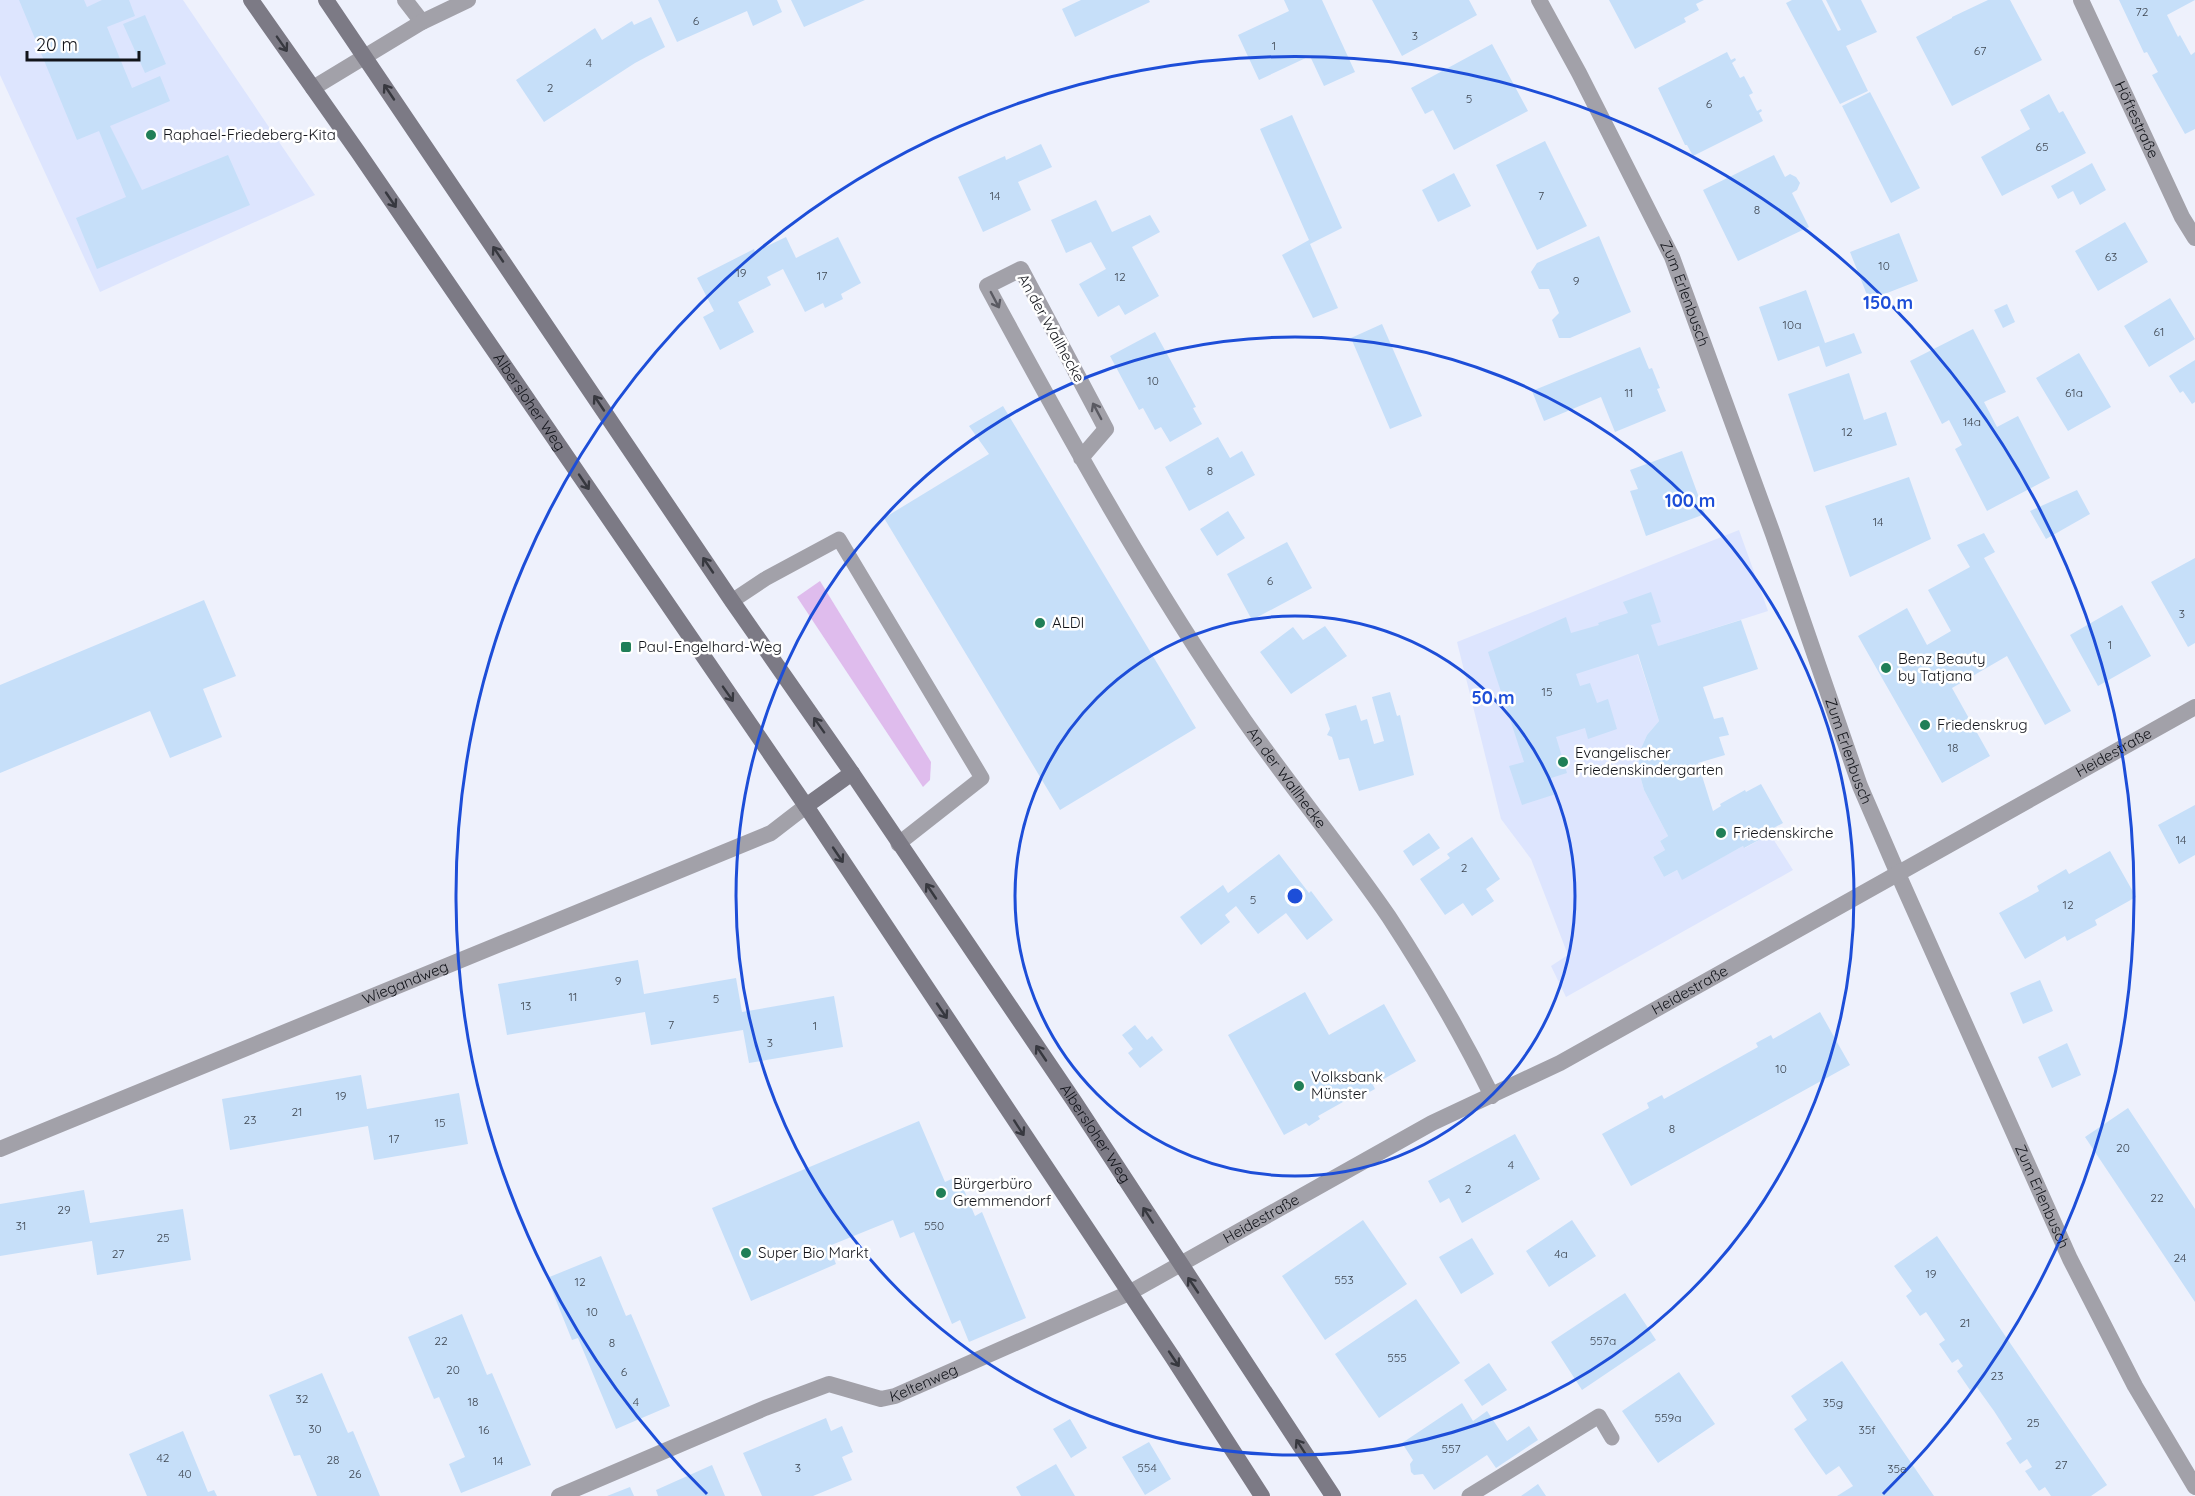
<svg xmlns="http://www.w3.org/2000/svg" width="2195" height="1496" font-family="Quicksand,sans-serif">
<rect width="100%" height="100%" fill="#eef1fc"/>
<path fill="#dde5fe" d="M0,0h183l132,195 -215,97 -100,-217z
M1739,530l29,81 -131,42 22,68 -12,14 -8,18v19l5,18 24,46 -8,5 5,9 -12,7 11,20 13,-7 5,9 61,-33 2,2 25,-14 23,36 -227,127 -15,-31 17,-11 -37,-96 -30,-40 -44,-177z"/>
<path fill="#dfbced" d="M820,581l111,181 -1,18 -7,7 -126,-190z"/>
<path fill="#c6dff9" d="M19,0h65l3,7 15,-7h27l6,16 -28,11 25,61 28,-12 10,25 -60,25 32,64 86,-35 22,50 -153,64 -21,-51 50,-21 -27,-66 -22,9z
M658,0h119l5,12 -29,14 -6,-15 -70,31z
M791,0h74l-61,27z
M1081,0h68l1,2 -75,35 -13,-28z
M1284,0h38l33,72 -31,14 -14,-30 -51,24 -21,-45 51,-24z
M1372,0h97l8,15 -75,41z
M1609,0h95l-8,4 3,6 -15,8 2,4 -51,27z
M1792,0h30l16,31 3,-1 -15,-30h35l16,32 -31,14 22,45 -28,13 -54,-101z
M1988,0h22l32,60 -90,46 -36,-69 36,-19v-1z
M2119,0h76l-28,15 11,22 2,-2 11,20 4,-3v77l-10,5 -33,-59 6,-3 -11,-20 -3,1z
M145,15l21,49 -21,9 -22,-49z
M651,17l14,30 -30,16 -91,59 -28,-42 79,-52 7,12 30,-19 2,4z
M1492,44l36,67 -74,39 -21,-40 -8,4 -14,-26z
M1727,52l4,8 4,-2 1,2 -4,3 8,15 4,-2 9,17 -4,2 8,16 4,-2 1,2 -3,2 4,8 -70,35 -6,-11h-2l-27,-57z
M1870,92l50,96 -29,15 -49,-97z
M2049,94l10,19 4,-2 23,42 -84,43 -21,-39 49,-28 -10,-19z
M1292,115l50,113 -32,16 28,64 -25,10 -31,-63 27,-15 -49,-111z
M1545,141l42,85 -50,24 -41,-85z
M1041,144l11,23 -34,15 13,28 -48,22 -25,-55 47,-21 1,4z
M1774,155l11,22 5,-3 6,3 4,6 -3,7 -5,3 17,34 -71,34 -35,-71z
M2092,163l14,27 -26,15 -7,-14 -15,8 -7,-13z
M1454,173l17,33 -33,16 -16,-32z
M1096,200l16,32 38,-17 10,17 -28,15 27,49 -34,19 -6,-10 -21,12 -19,-33 27,-15 -15,-27 -25,11 -15,-33z
M2125,222l23,40 -50,29 -23,-40z
M1899,233l19,48 -49,19 -19,-48z
M1599,236l32,76 -61,26h-11l-7,-18 7,-7 -10,-24h-10l-8,-17 6,-9z
M786,237l10,21 42,-21 23,46 -20,11 2,5 -18,9 -2,-5 -18,9 -22,-43 -16,8 4,8 -33,17 16,30 -34,18 -17,-33 11,-6 -17,-33 57,-29 1,3z
M1806,290l19,53 29,-10 8,20 -36,14 -7,-21 -41,15 -19,-54z
M2170,298l25,41 -46,28 -25,-41z
M2007,304l8,18 -12,6 -9,-18z
M1382,324l40,92 -32,13 -39,-91z
M1973,329l33,63 -22,10 13,25 21,-11 32,62 -63,33 -32,-62 7,-4 -13,-25 -7,4 -32,-63z
M1155,332l41,75 -3,1 9,16 -32,18 -9,-15 -6,3 -12,-22 -4,2 -29,-54z
M1640,347l9,22 3,-1 8,20 -3,1 9,22 -51,21 -14,-35 -57,24 -12,-30z
M2079,353l32,54 -43,24 -32,-53z
M2195,360v42l-3,2 -9,-13 -3,2 -11,-17z
M1849,373l15,47 22,-8 11,33 -83,27 -26,-78z
M1003,406l193,322 -136,82 -176,-292 105,-64 -20,-28z
M1218,437l12,21 12,-7 13,24 -66,36 -24,-44z
M1682,451l23,63 -59,22 -16,-45 8,-2 -8,-19z
M1909,477l22,62 -81,38 -25,-71z
M2077,490l13,24 -44,25 -16,-28z
M1228,511l17,27 -28,18 -17,-27z
M1984,533l11,19 -11,6 87,153 -26,14 -38,-69 -55,32 38,68 -48,27 -84,-147 49,-28 20,37 24,-14 -23,-41 42,-23 -13,-22z
M1287,542l25,46 -60,32 -25,-46z
M2195,558v85l-7,4 -37,-65z
M1651,592l10,30 -10,3 7,21 83,-26 17,49 -55,18 11,32 9,-2 6,18 -10,2 6,18 -27,8 15,48 8,-5 -1,-2 25,-14 1,2 15,-8 22,39 -15,8 2,3 -26,14 -1,-2 -61,34 -5,-10 -13,7 -11,-20 12,-7 -5,-9 8,-5 -24,-46 -5,-18v-19l8,-18 12,-14 -21,-67 -62,20 4,12 10,-3 7,20 11,-4 9,30 -29,10 -3,-11 -29,9 11,36 -16,5 5,16 -34,11 -13,-39 15,-4 -36,-110 78,-35 5,16 28,-8 -1,-2 30,-10 -5,-11z
M204,600l32,76 -33,13 19,48 -52,21 -20,-47 -150,62v-88z
M2122,605l29,51 -53,30 -28,-51z
M1325,626l22,30 -56,38 -31,-42 33,-25 10,13z
M1390,692l7,24 3,-1 14,60 -55,16 -10,-33 -10,2 -7,-23 -5,-2 3,-6 -5,-15 31,-9 5,16 6,-2 7,25 10,-3 -12,-44z
M2195,805v50l-16,9 -21,-39z
M1429,833l11,15 -27,18 -10,-15z
M1472,837l28,42 -14,10 8,12 -22,15 -9,-13 -18,12 -25,-36 30,-21 -3,-4z
M2110,851l26,46 -41,23 2,5 -30,16 -2,-5 -40,23 -26,-46 40,-22 -2,-5 29,-17 3,5z
M1279,854l30,39 2,-2 22,29 -26,20 -21,-27 -28,21 -22,-28 -11,9 5,7 -29,23 -21,-28 43,-32 5,8z
M638,960l6,34 92,-16 6,34 92,-16 9,51 -94,16 -6,-33 -92,15 -6,-33 -138,23 -9,-51z
M2040,980l13,31 -30,13 -13,-31z
M1305,992l24,43 55,-31 32,57 -43,24 2,4 -13,7 -3,-3 -41,23 2,3 -11,7 -3,-3 -22,12 -56,-100z
M1820,1012l30,53 -219,121 -29,-52 47,-26 -2,-5 15,-8 2,4 94,-52 -2,-4 15,-8 2,4z
M1135,1025l12,15 5,-4 11,14 -23,18 -12,-15 5,-4 -11,-14z
M2067,1043l14,32 -29,13 -14,-31z
M361,1075l6,34 92,-16 9,51 -94,16 -6,-34 -138,24 -8,-51z
M2128,1108l67,101v93l-110,-165z
M919,1121l26,61 13,-6 17,40 7,-4 44,106 -57,24 -9,-22 -8,4 -38,-92 -14,6 -7,-18 -64,26 7,18 -85,37 -39,-93z
M1515,1134l25,45 -78,44 -13,-25 -9,5 -12,-22z
M84,1190l6,33 93,-14 8,51 -94,15 -5,-34 -92,15v-52z
M1363,1220l44,64 -82,56 -43,-64z
M1572,1220l24,36 -47,31 -23,-36z
M1937,1236l170,249 -16,11h-40l-6,-9 -6,4 -14,-20 7,-4 -5,-8 -7,5 -14,-21 6,-4 -18,-28 -18,-25 -6,4 -13,-19 6,-5 -3,-4 -2,-3 -6,4 -13,-19 6,-4 -19,-28 -6,4 -14,-20 6,-5 -18,-25z
M1472,1238l22,36 -33,20 -22,-37z
M601,1256l25,60 5,-2 39,92 -54,23 -38,-91 -6,2 -25,-62z
M1625,1293l31,47 -74,50 -31,-48z
M1416,1299l44,64 -81,55 -44,-64z
M462,1314l25,61 5,-2 39,92 -70,28 -12,-29 16,-7 -26,-60 -5,2 -26,-62z
M1842,1361l61,90 31,45h-97l16,-10 -14,-20 -13,9 -15,-21 -17,-25 13,-9 -16,-24z
M1489,1363l18,27 -25,16 -18,-26z
M1679,1372l36,52 -57,39 -36,-52z
M322,1373l26,60 5,-2 27,65h-63l-17,-41 -6,1 -25,-61z
M1462,1403l11,18 14,-10 20,30 22,-15 9,14 -42,28 -9,-13 -53,35 -11,-16 -9,1 -3,-3 -1,-8 3,-4 -11,-17z
M826,1418l5,13 11,-5 11,26 -11,5 10,23 -39,16h-51l-19,-43z
M1070,1419l17,29 -16,10 -18,-29z
M183,1431l25,61 6,-2 3,6h-70l-18,-42z
M1149,1442l22,37 -26,16 -23,-38z
M1056,1464l19,32h-54l-5,-9z
M712,1465l13,31h-67l-2,-6z
M1538,1484l8,12h-25z
M630,1487l4,9h-27z"/>
<g fill="none" stroke-linecap="round" stroke-linejoin="round">
<path stroke="#a2a1a9" stroke-width="15" d="M732,601l33,-22 74,-40 143,239 -84,66
M1469,1496l130,-80 13,22"/>
<g stroke="#a2a1a9" stroke-width="16">
<path d="M405,0l17,22"/>
<path id="s1" d="M1539,0l40,73 93,184 101,277 87,252 38,88 172,385 65,127 60,101"/>
<path id="s2" d="M2081,0l101,217 13,21"/>
<path d="M313,88l109,-66 46,-22"/>
<path id="s3" d="M1081,458l25,-29 -85,-160 -34,17c80,148 161,295 257,434 47,67 99,130 145,197 38,58 73,118 103,179"/>
<path id="s4" d="M0,1149l771,-316 35,-27"/>
<path id="s5" d="M559,1496l206,-88 64,-24 52,15 14,-3 234,-103 303,-170 128,-60 635,-356"/>
</g>
<g stroke="#7c7a85" stroke-width="16">
<path id="s6" d="M251,0l107,152 448,654 367,552 89,138"/>
<path id="s7" d="M326,0l406,601 120,172 222,328 259,395"/>
<path d="M806,806l46,-33"/>
</g>
</g>
<defs><path id="oneway-shaft" d="M-6 0H5M1.5-3L5.5 0L1.5 3" fill="none" stroke-width="1.6" stroke-linecap="round" stroke-linejoin="round" transform="scale(1.5)"/></defs>
<g stroke="#37383f">
<use href="#oneway-shaft" transform="translate(282 44) rotate(55)"/>
<use href="#oneway-shaft" transform="translate(389 92) rotate(-124)"/>
<use href="#oneway-shaft" transform="translate(391 200) rotate(56)"/>
<use href="#oneway-shaft" transform="translate(498 254) rotate(-124)"/>
<use href="#oneway-shaft" transform="translate(599 403) rotate(-124)"/>
<use href="#oneway-shaft" transform="translate(584 482) rotate(56)"/>
<use href="#oneway-shaft" transform="translate(708 565) rotate(-124)"/>
<use href="#oneway-shaft" transform="translate(728 694) rotate(55)"/>
<use href="#oneway-shaft" transform="translate(819 725) rotate(-125)"/>
<use href="#oneway-shaft" transform="translate(838 855) rotate(56)"/>
<use href="#oneway-shaft" transform="translate(931 891) rotate(-124)"/>
<use href="#oneway-shaft" transform="translate(942 1011) rotate(56)"/>
<use href="#oneway-shaft" transform="translate(1041 1053) rotate(-124)"/>
<use href="#oneway-shaft" transform="translate(1019 1128) rotate(57)"/>
<use href="#oneway-shaft" transform="translate(1148 1215) rotate(-123)"/>
<use href="#oneway-shaft" transform="translate(1193 1285) rotate(-124)"/>
<use href="#oneway-shaft" transform="translate(1174 1359) rotate(56)"/>
<use href="#oneway-shaft" transform="translate(1301 1447) rotate(-123)"/>
</g>
<g stroke="#5a5a62">
<use href="#oneway-shaft" transform="translate(995 300) rotate(62)"/>
<use href="#oneway-shaft" transform="translate(1097 411) rotate(-118)"/>
</g>
<g fill="none" stroke="#1d4ed8" stroke-width="3">
<circle cx="1295" cy="896" r="280"/>
<circle cx="1295" cy="896" r="559"/>
<path d="M707 1494A839 839 0 1 1 1883 1494"/>
</g>
<g fill="#207f57" stroke="#fff" stroke-width="2">
<circle cx="151" cy="135" r="6"/>
<circle cx="1040" cy="623" r="6"/>
<rect x="620" y="641" width="12" height="12" rx="3"/>
<circle cx="1886" cy="668" r="6"/>
<circle cx="1925" cy="725" r="6"/>
<circle cx="1563" cy="762" r="6"/>
<circle cx="1721" cy="833" r="6"/>
<circle cx="1299" cy="1086" r="6"/>
<circle cx="941" cy="1193" r="6"/>
<circle cx="746" cy="1253" r="6"/>
</g>
<g text-anchor="middle" stroke-width="5" stroke-linejoin="round" paint-order="stroke">
<g font-size="12" fill="#3f4752">
<text x="2142" y="16">72</text>
<text x="696" y="25">6</text>
<text x="1415" y="40">3</text>
<text x="1274" y="50">1</text>
<text x="1980" y="55">67</text>
<text x="589" y="67">4</text>
<text x="550" y="92">2</text>
<text x="1469" y="103">5</text>
<text x="1709" y="108">6</text>
<text x="2042" y="151">65</text>
<text x="995" y="200">14</text>
<text x="1541" y="200">7</text>
<text x="1757" y="214">8</text>
<text x="2111" y="261">63</text>
<text x="1884" y="270">10</text>
<text x="741" y="277">19</text>
<text x="822" y="280">17</text>
<text x="1120" y="281">12</text>
<text x="1576" y="285">9</text>
<text x="1792" y="329">10a</text>
<text x="2159" y="336">61</text>
<text x="1153" y="385">10</text>
<text x="1629" y="397">11</text>
<text x="2074" y="397">61a</text>
<text x="1972" y="426">14a</text>
<text x="1847" y="436">12</text>
<text x="1210" y="475">8</text>
<text x="1878" y="526">14</text>
<text x="1270" y="585">6</text>
<text x="2182" y="618">3</text>
<text x="2110" y="649">1</text>
<text x="1547" y="696">15</text>
<text x="1953" y="752">18</text>
<text x="2181" y="844">14</text>
<text x="1464" y="872">2</text>
<text x="1253" y="904">5</text>
<text x="2068" y="909">12</text>
<text x="618" y="985">9</text>
<text x="573" y="1001">11</text>
<text x="716" y="1003">5</text>
<text x="526" y="1010">13</text>
<text x="671" y="1029">7</text>
<text x="815" y="1030">1</text>
<text x="770" y="1047">3</text>
<text x="1781" y="1073">10</text>
<text x="341" y="1100">19</text>
<text x="297" y="1116">21</text>
<text x="250" y="1124">23</text>
<text x="440" y="1127">15</text>
<text x="1672" y="1133">8</text>
<text x="394" y="1143">17</text>
<text x="2123" y="1152">20</text>
<text x="1511" y="1169">4</text>
<text x="1468" y="1193">2</text>
<text x="2157" y="1202">22</text>
<text x="64" y="1214">29</text>
<text x="21" y="1230">31</text>
<text x="934" y="1230">550</text>
<text x="163" y="1242">25</text>
<text x="118" y="1258">27</text>
<text x="1561" y="1258">4a</text>
<text x="2180" y="1262">24</text>
<text x="1931" y="1278">19</text>
<text x="1344" y="1284">553</text>
<text x="580" y="1286">12</text>
<text x="592" y="1316">10</text>
<text x="1965" y="1327">21</text>
<text x="441" y="1345">22</text>
<text x="1603" y="1345">557a</text>
<text x="612" y="1347">8</text>
<text x="1397" y="1362">555</text>
<text x="453" y="1374">20</text>
<text x="624" y="1376">6</text>
<text x="1997" y="1380">23</text>
<text x="302" y="1403">32</text>
<text x="473" y="1406">18</text>
<text x="636" y="1406">4</text>
<text x="1833" y="1407">35g</text>
<text x="1668" y="1422">559a</text>
<text x="2033" y="1427">25</text>
<text x="315" y="1433">30</text>
<text x="484" y="1434">16</text>
<text x="1867" y="1434">35f</text>
<text x="1451" y="1453">557</text>
<text x="163" y="1462">42</text>
<text x="333" y="1464">28</text>
<text x="498" y="1465">14</text>
<text x="2061" y="1469">27</text>
<text x="798" y="1472">3</text>
<text x="1147" y="1472">554</text>
<text x="1897" y="1473">35e</text>
<text x="185" y="1478">40</text>
<text x="355" y="1478">26</text>
</g>
<g font-size="15" fill="#12141a" stroke="#fff">
<text dy="5" stroke="none"><textPath href="#s2" startOffset="132">Höftestraße</textPath></text>
<text dy="5" stroke="none"><textPath href="#s1" startOffset="328">Zum Erlenbusch</textPath></text>
<text transform="translate(1051 328) rotate(61)" y="5">An der Wallhecke</text>
<text dy="5" stroke="none"><textPath href="#s6" startOffset="489">Albersloher Weg</textPath></text>
<text dy="5" stroke="none"><textPath href="#s1" startOffset="814">Zum Erlenbusch</textPath></text>
<text dy="5" stroke="none"><textPath href="#s5" startOffset="1740">Heidestraße</textPath></text>
<text dy="5" stroke="none"><textPath href="#s3" startOffset="834">An der Wallhecke</textPath></text>
<text dy="5" stroke="none"><textPath href="#s4" startOffset="438">Wiegandweg</textPath></text>
<text dy="5" stroke="none"><textPath href="#s5" startOffset="1254">Heidestraße</textPath></text>
<text dy="5" stroke="none"><textPath href="#s7" startOffset="1370">Albersloher Weg</textPath></text>
<text dy="5" stroke="none"><textPath href="#s1" startOffset="1300">Zum Erlenbusch</textPath></text>
<text dy="5" stroke="none"><textPath href="#s5" startOffset="768">Heidestraße</textPath></text>
<text dy="5" stroke="none"><textPath href="#s5" startOffset="392">Keltenweg</textPath></text>
</g>
<g font-size="15" fill="#12141a" stroke="#fff" text-anchor="start">
<text x="163" y="140">Raphael-Friedeberg-Kita</text>
<text x="1052" y="628">ALDI</text>
<text x="638" y="652">Paul-Engelhard-Weg</text>
<text x="1898" y="664">Benz Beauty<tspan x="1898" dy="17">by Tatjana</tspan></text>
<text x="1937" y="730">Friedenskrug</text>
<text x="1575" y="758">Evangelischer<tspan x="1575" dy="17">Friedenskindergarten</tspan></text>
<text x="1733" y="838">Friedenskirche</text>
<text x="1311" y="1082">Volksbank<tspan x="1311" dy="17">Münster</tspan></text>
<text x="953" y="1189">Bürgerbüro<tspan x="953" dy="17">Gremmendorf</tspan></text>
<text x="758" y="1258">Super Bio Markt</text>
</g>
</g>
<circle cx="1295" cy="896" r="9" fill="#1d4ed8" stroke="#fff" stroke-width="3"/>
<g font-size="18" text-anchor="middle" font-weight="bold" fill="#1d4ed8" stroke="#fff" stroke-width="5" stroke-linejoin="round" paint-order="stroke">
<text x="1888" y="309">150 m</text>
<text x="1690" y="507">100 m</text>
<text x="1493" y="704">50 m</text>
</g>
<path d="M27 51v9h112v-9" fill="none" stroke="#12141a" stroke-width="3"/>
<text x="36" y="51" font-size="18" fill="#12141a" stroke="#ffffff" stroke-width="4.5" paint-order="stroke">20 m</text>
</svg>
